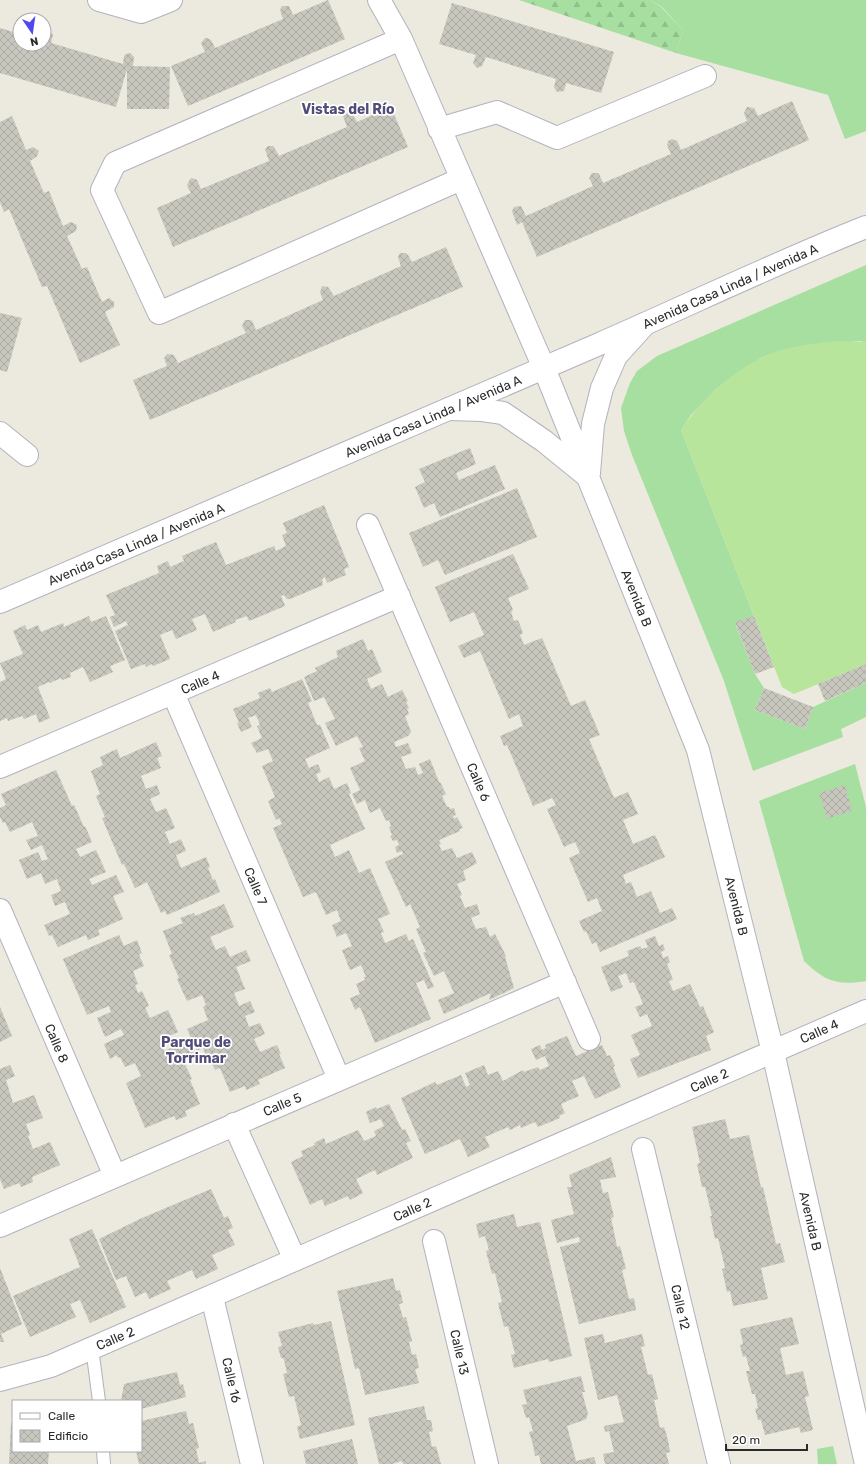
<svg xmlns="http://www.w3.org/2000/svg" width="866" height="1464" font-family="Rubik,sans-serif">
<defs>
<pattern id="forest-firs" width="22" height="20" patternUnits="userSpaceOnUse"><rect width="22" height="20" fill="#a6df9f"/><path d="M5 1l3.5 6h-7zM16 11l3.5 6h-7z" fill="#8fc089"/></pattern>
<pattern id="building-cross-hatch" width="8" height="8" patternUnits="userSpaceOnUse"><rect width="8" height="8" fill="#c8c7bd"/><path d="M0 0l8 8M0 8l8-8" fill="none" stroke="#acaba3"/></pattern>
</defs>
<rect width="100%" height="100%" fill="#ece9de"/>
<path fill="#a6df9f" d="M650,0h216v131l-21,8 -17,-44 -152,-42 7,-23 -21,-23z
M866,265v77l-7,-1 -77,9 -21,8 -19,12 -26,19 -25,26 -10,15 73,186 -19,7 20,51 9,14 -9,22 50,19 8,-22 53,-24v34l-25,12 2,8 -90,34 -29,-90 -92,-226 -8,-24 -3,-23 9,-25 7,-12 20,-15z
M855,764l11,43v174c-28,5 -42,0 -62,-20l-45,-160z
M833,1446l4,18h-19l-1,-15z"/>
<path fill="url(#forest-firs)" d="M519,0h131l11,7 22,23 -7,23z"/>
<path fill="#b6e59b" d="M837,341l29,1v322l-72,30 -12,-7 -101,-257c23,-34 60,-68 101,-80 18,-5 37,-7 55,-9z"/>
<path fill="url(#building-cross-hatch)" d="M328,0l17,39 -157,67 -17,-40 34,-14 -4,-9 4,-5h2l4,2 4,8 68,-29 -3,-9 2,-4h7l4,9z
M452,3l162,49 -13,41 -35,-10 -2,8 -7,1 -3,-5 2,-8 -70,-22 -4,9 -5,2 -4,-5 3,-8 -37,-11z
M0,28l20,6v10h24v-13l3,-1 6,4 -2,9 72,21 1,-8 2,-2 4,-1 4,4 -1,9 37,1 -1,42h-42v-40l-11,38 -116,-34z
M792,101l17,39 -272,117 -15,-35 -5,3 -5,-14 2,-4 7,-1 5,10 67,-30 -4,-8 3,-5h5l2,1 4,9 68,-29 -4,-9 1,-4 4,-2 5,2 4,9 66,-29 -3,-8 3,-6 7,1 4,8z
M391,107l17,40 -235,100 -16,-39 34,-15 -4,-8 3,-6 2,-1 5,2 4,9 68,-28 -4,-12 3,-3h5l1,1 5,9 68,-29 -4,-11 5,-4 4,1 5,9z
M12,116l14,34 7,-3 6,4 -2,5 -7,5 14,32 5,-2 14,35 8,-4 6,3 -1,6 -9,5 15,33 5,-2 15,35 7,-4 5,4v5l-9,5 15,33 -40,18 -33,-77 -5,1 -33,-78 -5,3 -4,-10v-80z
M446,247l17,40 -313,133 -17,-40 34,-14 -3,-8 3,-4 7,1 4,8 68,-30 -4,-7 3,-6h5l2,1 4,9 67,-30 -3,-8 2,-6 6,1 6,9 67,-30 -3,-9 2,-4h5l3,2 4,7z
M0,313l22,5 -15,54 -7,-2z
M470,448l6,16 -20,9 3,7 36,-15 10,24 -65,28 -6,-14 -10,5 -9,-21 10,-5 -6,-13z
M517,488l20,49 -92,38 -7,-15 -15,7 -14,-34z
M324,505l25,62 -5,2 2,6 -19,8 -2,-6 -3,2 1,6 -2,1 -31,13h-3l-3,-4 -3,1 4,10 -36,15 -2,-5 -12,4 1,2 -23,10 -8,-18 -13,5 5,11 -21,9 -4,-9 -12,5 10,24 -17,7 -1,-2 -6,3 -1,-3 -14,5 -16,-38 13,-6 -2,-4 -12,6 -4,-10 5,-2 -9,-20 53,-22 -2,-7 11,-5 2,6 14,-6 -2,-5 34,-14 10,23 48,-19 2,5 10,-5 -4,-11 5,-2 -4,-10z
M513,554l16,35 -21,9 5,12 -2,2 3,9 4,-1 5,13 -3,2 4,10 18,-7 29,68 14,-6 15,35 -11,4 25,59 14,-6 10,22 -15,6 10,24 22,-9 10,22 -42,18 3,9 5,-2 6,15 14,-6 9,22 12,-5 5,11 -77,33 -4,-10 -4,2 -6,-13 -2,1 -5,-11 23,-10 -5,-13 -9,4 -19,-44 11,-5 -5,-11 -11,5 -17,-38 9,-4 -4,-7 -19,8 -26,-61 -3,1 -4,-10 23,-10 -4,-12 -10,5 -29,-68 -16,7 -6,-12 26,-11 -10,-23 -24,10 -15,-35z
M89,616l2,6 15,-6 19,44 -15,6 3,6 -23,10 -7,-15 -13,6 1,4 -9,3 -1,-2 -11,5 -1,-1 -11,5 12,31 -11,5 -3,-9 -12,5 -2,-3 -14,5 -1,-3 -7,3v-39l6,-3 -6,-16 23,-9 -10,-23 12,-6 2,5 11,-5 3,7 22,-9 1,4z
M754,616l20,51 -19,7 -20,-52z
M363,639l5,12 4,-2 10,23 -15,7 4,10 11,-5 6,13 14,-7 6,11 -2,1 3,6 -2,1 2,5 -4,2 6,16 -3,4 -14,6 2,5 12,-4 4,10 -11,4 5,12 9,-2 3,8 5,-2 -4,-9 11,-5 9,23h1l6,12 -4,2 5,11h2l1,2 4,-1 2,7 -3,1 1,3 3,-2 6,11 -4,1 1,2 -21,9 2,4 -2,1 3,6 10,-3 5,10 15,-6 5,11 -14,8 3,9 -9,4 5,11 -2,1 5,12 12,-4 3,10 -9,4 5,11 10,-2 4,10 5,-3 11,22 -1,1 9,31 -25,12 2,-7 -47,21 -6,-14 16,-7 -10,-22 -10,5 -11,-23 3,-1 -10,-23 4,-2 -10,-23 -4,3 -21,-45 18,-8 -1,-3 -5,2 -2,-6 4,-2 -2,-5 -4,1 -3,-5 2,-1 -3,-8 2,-1 -2,-6 -3,1 -6,-13 -10,5 -5,-13 -8,4 -5,-10 8,-4 -10,-22 15,-7 -6,-13 4,-1 -6,-11 -21,10 -11,-23 10,-4 -11,-22 -10,4 -10,-24 13,-6 -2,-3 23,-11 -2,-6z
M866,664v19l-41,18 -7,-17z
M302,679l10,22 -4,2 9,22h3l10,23 -25,11 4,9 9,-4 3,8 -5,2 3,8 10,-5 5,12 13,-6 4,10 -2,1 16,35 -35,16 5,12 14,-7 10,23 11,-5 20,46 -12,5 6,13 -3,1 4,10 21,-9 3,7 4,-2 21,48 -6,2 -4,-9 -8,3 15,36 -56,24 -15,-36 -5,3 -5,-12 10,-4 -4,-10 9,-4 -1,-3h2l-5,-12 -11,5 -8,-20 10,-4 -6,-13 -9,4 -5,-12 9,-4 -4,-11 -11,5 -10,-23 -13,5 -30,-69 9,-4 -3,-6 -3,2 -8,-19 7,-4 -13,-31 11,-5 -5,-12 -11,4 -6,-10 11,-5 -5,-12 3,-1 -4,-10 -8,3 4,9 -11,5 -4,-9h2l-6,-14 27,-11 -2,-5 12,-5 2,4z
M764,688l49,19 -8,22 -50,-19z
M156,742l6,14 -5,2 4,10 -20,8 5,13 11,-4 3,9 -10,5 6,13 10,-4 9,20 -10,4 5,12 11,-5 5,12 -10,4 5,13 25,-11 4,10 -2,1 5,12 2,-1 5,13 -53,23 -2,-4 -4,2 -14,-31 -12,6 -11,-24 -2,1 -20,-47 3,-1 -9,-21 4,-2 -9,-23 12,-6 -3,-8 17,-8 3,9z
M56,770l16,36 2,-1 10,22 1,-1 7,16 -16,7 4,8 16,-7 10,22 -17,7 3,6 24,-10 8,17 -11,4 10,23 -25,11 2,5 -12,5 -2,-5 -28,12 -6,-12 -3,1 -5,-11 26,-11 -5,-12 -10,4 -4,-11 10,-4 -4,-12 -12,5 -4,-11 -14,6 -8,-19 19,-8 4,9 6,-2 -6,-14 -11,5 -5,-10 12,-4 -6,-14 -22,10 -5,-10 -2,1 -3,-6v-9l6,-3 -5,-11z
M845,785l7,26 -25,8 -8,-26z
M224,904l10,23 -24,10 6,13 9,-4 5,11 16,-7 5,11 -15,6 9,22 -11,4 5,13 11,-5 5,11 -10,4 4,11 11,-4 5,11 -11,5 6,13 17,-7 4,9h-2l6,14 -27,12 2,4 -14,6 -1,-4 -15,6 -10,-24 -5,2 -6,-15 -3,1 -3,-8 -6,3 -10,-22 21,-9 -5,-13 3,-2 -4,-10 -15,6 -10,-22 2,-1 -10,-23 3,-1 -9,-23 20,-8 -3,-5 14,-5 1,3z
M119,935l5,11 13,-6 5,13 -3,2 5,11 -11,5 5,13 -3,1 3,8 4,-2 7,15 -4,2 5,10 18,-8 10,22 -18,8 4,11 27,-12 5,13 -14,6 10,21 -2,1 10,24 -15,7 2,5 -11,4 -2,-4 -29,12 -19,-45 15,-7 -6,-13 -10,4 -5,-10 -2,1 -1,-3 -7,4 -6,-15 20,-9 -3,-6 -16,8 -8,-19 14,-6 -2,-6 -22,9 -24,-56z
M655,936l4,10 4,-2 2,6 -4,2 2,6 5,-2 2,6 -3,2 6,16 -4,1 4,10 17,-7 10,23 3,-1 11,26 -8,4 5,14 -73,28 -8,-19 10,-4 -9,-20 21,-9 -5,-12 -7,3 -5,-10 8,-3 -9,-22 -4,1 -4,-10 -8,3 5,11 -12,5 -10,-25 28,-11 -2,-5 13,-5 2,3 6,-2 -3,-7z
M0,1007l12,29 -12,6z
M567,1036l9,20 26,-11 5,11 3,-1 5,11 -2,1 8,20 -26,12 -11,-23 -12,5 7,15 -18,8 4,9 -6,3 1,2 -22,9 -3,-5 -14,6 -1,-3 -10,5 -2,-3 -23,10 5,10 -22,10 -8,-18 -35,15 -24,-56 34,-16 2,3 24,-10 5,12 4,-2 -5,-12 19,-8 4,10 10,-4 5,10 20,-11 1,2 14,-5 2,3 9,-4 -4,-10 -9,4 -5,-11 9,-4 2,5 4,-2 -1,-3z
M10,1065l5,11 -9,4 7,23 21,-8 9,23 -17,6 4,11 -2,1 5,13 17,-7 10,23 -28,12 1,5 -12,5 -2,-4 -15,6 -4,-10v-110z
M389,1104l13,26 3,-1 6,12 -5,2 7,15 -36,17 -2,-5 -19,9 7,14 -13,7 -2,-4 -23,10 -3,-7 -12,6 -19,-43 12,-6 -2,-5 14,-6 -1,-2 10,-5 2,6 32,-14 6,11 12,-5 -2,-5 10,-5 -3,-7 -11,4 -4,-11 10,-5 1,2z
M725,1119l5,20 19,-4 12,52h2l13,57 4,-1 5,19 -24,6 7,31 -35,7 -3,-15 -3,1 -5,-23 3,-1 -7,-30 -3,1 -5,-23h2l-7,-29h-3l-5,-23 3,-1 -8,-36z
M611,1157l5,20 -16,3 3,13 5,-1 6,25 -3,1 3,14 3,15 3,-1 6,23 -4,1 7,29 5,-1 2,12 -57,14 -19,-77 20,-5 -1,-5 -22,6 -6,-23 23,-6 -7,-27h5l-3,-12z
M211,1189l13,29 4,-2 5,12 -5,2 7,15 -23,10 6,14 -22,10 -4,-9 -25,11 4,8 -22,10 -3,-7 -11,5 -9,-21 -10,4 -17,-41 43,-21z
M514,1214l3,13 23,-5 32,134 -23,6 -1,-3 -34,9 -3,-13 4,-1 -7,-28 -4,1 -6,-24 4,-1 -7,-29 -3,1 -6,-23 3,-1 -4,-14 -6,2 -3,-14z
M92,1229l34,78 -36,16 -10,-23 -10,4 6,13 -46,20 -17,-41 67,-29 -11,-28z
M0,1268l22,56 -21,10 3,8h-4z
M393,1278l3,13 4,-1 3,13 -4,1 4,14 3,-1 6,24 -3,1 3,13 4,-1 3,14 -4,1 4,14 -54,12 -6,-27 -4,1 -18,-78z
M792,1317l7,27 -19,4 6,27 17,-4 6,25 -4,1 8,33 -12,3 -2,-6 -34,8 -4,-15h-3l-3,-11 3,-1 -3,-14h-3l-6,-23h4l-4,-15 -3,1 -3,-12 3,-1 -3,-15z
M331,1321l24,104 -55,14 -3,-12 4,-2 -7,-29 -5,1 -6,-23 4,-1 -3,-13 -1,-2h-2l-3,-11 4,-1 -4,-14 35,-9 1,2z
M603,1334l2,9 37,-9 3,12 -4,1 7,28 4,-1 6,25 -4,1 6,28 4,-1 4,13 2,12 -4,1 3,11h-64l-2,-10 11,-2 -5,-21 -4,1 -1,-6 20,-4 -7,-27 -19,5 -14,-62z
M177,1372l3,13 3,-1 3,13 -45,12v-8h-20l3,-17z
M581,1376l4,16h-3l6,22 -2,5 -2,1 -17,6 9,35 18,-4 2,7h-55l-2,-9 -4,1 -2,-11 -4,-13 4,-1 -4,-14 -3,1 -4,-13 5,-1 -4,-14z
M424,1406l3,14h4l2,11 -4,1 3,15 4,-1 5,18h-38l-1,-3 -10,3h-13l-11,-46z
M186,1411l3,13 4,-1 6,25 -3,1 3,14 7,-2v3h-67l-3,-13h5v-30z
M11,1423h2v28h36l-1,13h-39z
M352,1439l6,25h-52l-3,-13z"/>
<g fill="none" stroke-linecap="round" stroke-linejoin="round">
<defs>
<path id="lane" d="M92,1348l7,53
M103,1451l1,13"/>
<path id="street" d="M99,0l42,12 30,-12
M379,0l22,39 143,329 154,382 75,302 93,412
M401,39l-286,124 -13,27 57,123 302,-134
M439,129l58,-17 60,26 148,-62
M449,409l33,1 21,3 41,28 43,35
M0,433l27,22
M589,473l4,-49 9,-36 14,-32 29,-32
M368,525l221,514
M173,693l166,386
M0,767l399,-171
M0,910l115,266
M234,1124l61,136
M643,1149l76,315
M0,1226l565,-244
M434,1241l53,223
M212,1297l40,167
M0,1380l51,-14 815,-355"/>
<path id="secondary" d="M0,602c199,-85 398,-171 597,-257 90,-39 178,-82 269,-118"/>
</defs>
<use href="#lane" stroke="#b2b2be" stroke-width="14"/>
<use href="#street" stroke="#b2b2be" stroke-width="24"/>
<use href="#secondary" stroke="#b2b2be" stroke-width="24"/>
<use href="#lane" stroke="#fff" stroke-width="12"/>
<use href="#street" stroke="#fff" stroke-width="22"/>
<use href="#secondary" stroke="#fff" stroke-width="22"/>
</g>
<g text-anchor="middle" stroke-width="3.5" stroke-linejoin="round" paint-order="stroke">
<g font-size="13" fill="#2b2b2b" stroke="#fff">
<text transform="translate(730 286) rotate(-24)" y="5">Avenida Casa Linda / Avenida A</text>
<text transform="translate(433 416) rotate(-23)" y="5">Avenida Casa Linda / Avenida A</text>
<text transform="translate(136 544) rotate(-23)" y="5">Avenida Casa Linda / Avenida A</text>
<text transform="translate(637 598) rotate(68)" y="5">Avenida B</text>
<text transform="translate(200 682) rotate(-23)" y="5">Calle 4</text>
<text transform="translate(479 782) rotate(67)" y="5">Calle 6</text>
<text transform="translate(256 886) rotate(67)" y="5">Calle 7</text>
<text transform="translate(737 906) rotate(76)" y="5">Avenida B</text>
<text transform="translate(819 1031) rotate(-24)" y="5">Calle 4</text>
<text transform="translate(57 1043) rotate(67)" y="5">Calle 8</text>
<text transform="translate(709 1080) rotate(-24)" y="5">Calle 2</text>
<text transform="translate(282 1104) rotate(-23)" y="5">Calle 5</text>
<text transform="translate(412 1209) rotate(-24)" y="5">Calle 2</text>
<text transform="translate(811 1221) rotate(77)" y="5">Avenida B</text>
<text transform="translate(681 1307) rotate(77)" y="5">Calle 12</text>
<text transform="translate(115 1338) rotate(-23)" y="5">Calle 2</text>
<text transform="translate(460 1352) rotate(77)" y="5">Calle 13</text>
<text transform="translate(232 1380) rotate(77)" y="5">Calle 16</text>
</g>
<g font-size="14" font-weight="bold" fill="#504e79" stroke="#fff">
<text x="348" y="114">Vistas del Río</text>
<text x="196" y="1047">Parque de<tspan x="196" dy="16">Torrimar</tspan></text>
</g>
</g>
<rect x="12" y="1400" width="130" height="52" fill="#ffffff" stroke="#aaaaaa"/>
<rect x="20" y="1413" width="20" height="6" fill="#ffffff" stroke="#aaaaaa"/>
<text x="48" y="1420" font-size="12" fill="#2b2b2b">Calle</text>
<rect x="20" y="1430" width="20" height="12" fill="url(#building-cross-hatch)" stroke="#aaaaaa"/>
<text x="48" y="1440" font-size="12" fill="#2b2b2b">Edificio</text>
<g transform="translate(32 32) rotate(167)"><circle r="19" fill="#ffffff" stroke="#aaaaaa"/>
<path d="M0-3L7 15L0 10L-7 15Z" fill="#4f49ee"/>
<text y="-6" font-size="11" font-weight="bold" text-anchor="middle" fill="#2b2b2b">N</text>
</g>
<path d="M726 1444v6h81v-6" fill="none" stroke="#2b2b2b" stroke-width="2"/>
<text x="732" y="1444" font-size="12" fill="#2b2b2b" stroke="#ffffff" stroke-width="3" paint-order="stroke">20 m</text>
</svg>
